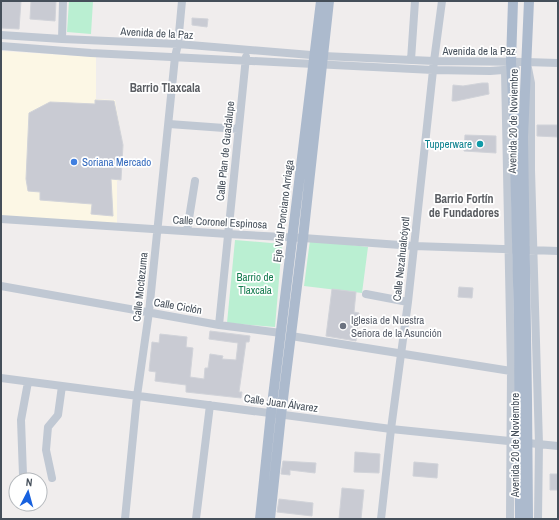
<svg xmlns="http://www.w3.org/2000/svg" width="559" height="520" font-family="'Archivo Narrow',sans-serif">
<rect width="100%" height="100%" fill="#f0eded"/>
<path fill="#fcf7e5" d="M1,51l95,6v42l19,1 8,45 -2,35 -4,1v42l-116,-7z"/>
<path fill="#baefd2" d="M69,1h24l-2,33 -24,-2z
M235,240l47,4 -7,83 -48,-4z
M310,240l58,7 -6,46 -58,-7z"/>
<path fill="#c9cbd3" stroke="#d1d3d9" d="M1,1h20l-2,28 -18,-1z
M31,1h25l-1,20 -25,-2z
M192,18l16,1 -1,8 -15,-2z
M482,83h6l1,11 -33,7h-4l1,-16 10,1z
M95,100l19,1 9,44 -2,35 -10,-1 2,37 -22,-2 1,-10 -52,-4v-8l-12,-1 -2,-12 3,-66 21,-11 45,2z
M537,125h21v12l-21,-1z
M465,135l31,1v17l-32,-2z
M459,287l14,1 -1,10 -14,-1z
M332,289l24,3 -2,20 5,1 -3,28 -30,-5z
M210,331l40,5 -1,6h-3l-7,50h3l-1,6 -55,-6v-7l-31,-4 1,-9 -7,-1 3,-29 7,1 1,-9 27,3 -1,10 7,1 -3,29 14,2 1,-11h3l2,-14 13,2 -1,3 14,1 2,-17 -29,-4z
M355,452l25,2 -1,19 -25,-1z
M283,461l33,2 -1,10 -25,-3v5l-9,-1z
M414,462l24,2 -1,14 -24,-2z
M550,474h8v16h-8z
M342,488l22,2 -3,29h-22z
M279,499l34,4 -1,13 -35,-4z"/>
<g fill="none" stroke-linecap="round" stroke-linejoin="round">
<path stroke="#c0c8d3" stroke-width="8" d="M1,35l61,4 116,5 145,12 111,5 92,1 32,1
M62,39l1,-38
M1,46l90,7 342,17 57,1 26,-2
M411,60l4,-59
M528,68l3,15v87l8,274 -1,75
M505,71l6,300 -1,148
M169,124l69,5
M1,219l227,15 75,4 111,8 144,5
M187,231l8,-50
M1,286l218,39 62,8
M366,294l42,8
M219,325l27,-268
M291,336l220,35
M1,378l390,51 167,17
M23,475l-2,-55 7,-38
M52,478l-6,-28 2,-23 10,-12 4,-29
M125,519l12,-123 12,-84 26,-255 3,-13 4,-43
M196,519l14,-114
M381,519l10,-90 17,-127 26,-241 8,-60"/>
<path stroke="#acbacd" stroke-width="10" d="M513,1l-2,61 3,53 5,209 1,195
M260,519l11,-106 50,-412
M270,519l11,-104 22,-177 26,-237
M528,519l-1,-120 -4,-262 6,-136"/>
</g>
<circle fill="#0f9aa8" stroke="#fff" stroke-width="1.5" cx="480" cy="144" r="4"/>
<circle fill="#3f7fe0" stroke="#fff" stroke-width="1.5" cx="74" cy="162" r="4"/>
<circle fill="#6b7280" stroke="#fff" stroke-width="1.5" cx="343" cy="326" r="4"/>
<g text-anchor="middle" stroke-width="3.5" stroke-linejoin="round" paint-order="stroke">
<g font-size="11" fill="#454f5a" stroke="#fff">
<text transform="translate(157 33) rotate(3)" y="4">Avenida de la Paz</text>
<text x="479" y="55">Avenida de la Paz</text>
<text transform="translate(513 121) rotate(-89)" y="4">Avenida 20 de Noviembre</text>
<text transform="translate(225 151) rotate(-84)" y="4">Calle Plan de Guadalupe</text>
<text transform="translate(283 211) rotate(-83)" y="4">Eje Vial Ponciano Arriaga</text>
<text transform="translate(220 222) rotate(3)" y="4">Calle Coronel Espinosa</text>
<text transform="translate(401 259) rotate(-84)" y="4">Calle Nezahualcóyotl</text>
<text transform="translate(140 287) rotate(-84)" y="4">Calle Moctezuma</text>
<text transform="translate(178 306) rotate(10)" y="4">Calle Ciclón</text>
<text transform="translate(281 403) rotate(8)" y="4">Calle Juan Álvarez</text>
<text transform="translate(515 445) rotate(-90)" y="4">Avenida 20 de Noviembre</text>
</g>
<g font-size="11" fill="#0d838f" stroke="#fff" text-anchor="end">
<text x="472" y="148">Tupperware</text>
</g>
<g font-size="11" fill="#366cbe" stroke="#fff" text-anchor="start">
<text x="82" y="166">Soriana Mercado</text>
</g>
<g font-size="11" fill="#167c50" stroke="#fff">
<text x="255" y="281">Barrio de<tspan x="255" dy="13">Tlaxcala</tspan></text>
</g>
<g font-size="11" fill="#5b616d" stroke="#fff" text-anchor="start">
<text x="351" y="324">Iglesia de Nuestra<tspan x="351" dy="13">Señora de la Asunción</tspan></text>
</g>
<g font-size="12" font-weight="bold" fill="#5a5d62" stroke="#fff">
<text x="165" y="92">Barrio Tlaxcala</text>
<text x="464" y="203">Barrio Fortín<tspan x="464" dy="14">de Fundadores</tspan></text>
</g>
</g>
<rect width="559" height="520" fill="none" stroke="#454f5a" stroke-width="4"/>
<g transform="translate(28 492) rotate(6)"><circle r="19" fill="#ffffff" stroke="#b5b9bd"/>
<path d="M0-3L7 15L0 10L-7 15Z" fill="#1761df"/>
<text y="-6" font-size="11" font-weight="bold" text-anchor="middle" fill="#454f5a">N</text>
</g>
</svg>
